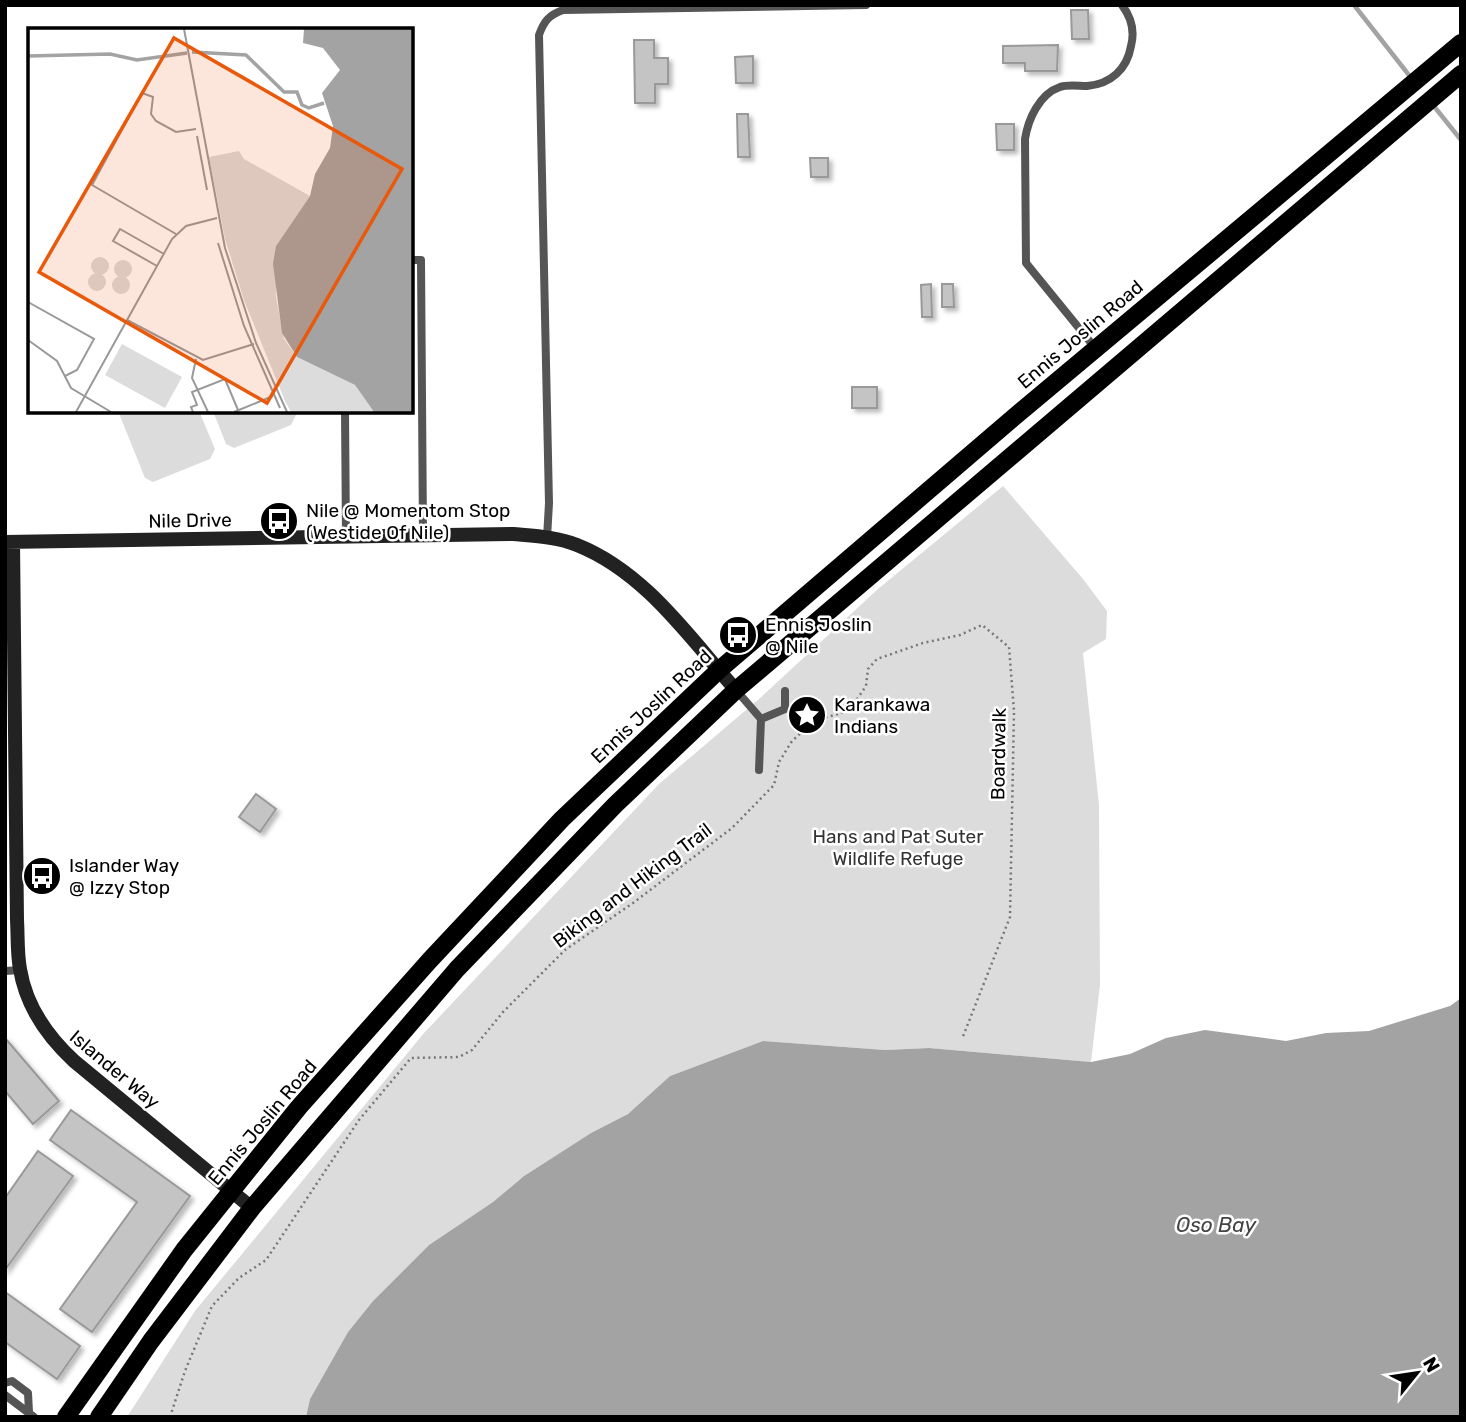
<svg xmlns="http://www.w3.org/2000/svg" width="1466" height="1422" font-family="Rubik,sans-serif">
<defs>
<filter id="shadow"><feDropShadow dx="3.5" dy="3.5" stdDeviation="2" flood-color="#0004"/></filter>
</defs>
<rect width="100%" height="100%" fill="#fff"/>
<path fill="#dcdcdc" d="M118,411h81l16,38 -5,10 -57,23 -8,-4z
M213,411h81l2,4 -5,10 -57,23 -8,-4z
M1003,486l80,93 24,32 -1,28 -23,14 16,152 1,180 -9,77 -162,-14 -44,2 -122,-9 -93,35 -42,38 -37,19 -67,43 -31,26 -64,43 -56,56 -25,31 -38,67 -4,18h-179l68,-106 229,-278 235,-249 100,-85 119,-110z"/>
<path fill="#a3a3a3" d="M1461,998v419h-1155l4,-18 38,-67 25,-31 56,-56 64,-43 31,-26 67,-43 37,-19 42,-38 93,-35 122,9 44,-2 162,14 39,-8 36,-16 39,-8 81,11 40,-8 43,-2 81,-25z"/>
<g fill="none" stroke-linecap="round" stroke-linejoin="round">
<path stroke="#a3a3a3" stroke-width="4.5" d="M1354,5l58,74
M1433,105l28,35"/>
</g>
<path fill="#c4c4c4" stroke="#999" stroke-width="2" filter="url(#shadow)" d="M1071,10h17l1,29h-17z
M634,40h20v18h14v26h-13v19h-20z
M1058,45l-1,26h-32v-8h-22v-17z
M753,56v27h-17l-1,-26z
M737,114h11l2,43h-12z
M996,124h18v26h-17z
M810,158h18v19h-17z
M931,284l1,33h-10l-1,-32z
M942,284h11l1,23h-12z
M852,387h25v21h-25z
M256,794l20,15 -16,23 -21,-15z
M5,1038l54,63 -26,23 -28,-33z
M71,1110l119,86 -98,136 -32,-23 77,-107 -87,-62z
M38,1151l35,25 -68,94v-72z
M5,1292l75,54 -23,33 -52,-37z"/>
<g fill="none" stroke-linecap="round" stroke-linejoin="round">
<path stroke="#777" stroke-width="2.5" stroke-dasharray="2 3.5" stroke-linecap="butt" d="M170,1417l15,-46 27,-65 27,-28 27,-18 93,-140 52,-62 48,-1 13,-7 31,-38 62,-62 68,-47 99,-75 42,-43 5,-23 13,-21 12,-11 12,-10 33,-9 17,-25 2,-17 9,-10 46,-16 37,-8 22,-10 27,22 5,64 -4,206 -48,122"/>
<path stroke="#555" stroke-width="8" d="M411,260h10l2,276
M1096,349l-70,-86 -1,-124c3,-19 14,-45 35,-52 7,-3 19,-1 27,-1 24,-2 40,-17 44,-40 4,-15 0,-29 -9,-41
M345,411l1,126
M547,538l2,-35 -10,-468c5,-14 10,-20 24,-25l303,-5
M736,690l25,29 24,-10v-18
M759,770l2,-51
M5,971l15,-1
M5,1383l7,-2 16,12 1,19
M5,1395l29,22"/>
<path stroke="#222" stroke-width="14" d="M5,542l508,-8c21,2 44,3 64,11 68,27 112,92 159,145
M13,542l4,378c1,16 0,33 3,49 6,37 27,67 54,92l178,147"/>
<path stroke="#000" stroke-width="18" d="M66,1417l118,-167 115,-143 131,-147 132,-141 157,-149 294,-252 448,-375
M99,1417l52,-76 101,-133 205,-239 158,-164 121,-115 725,-616"/>
</g>
<defs>
<symbol id="bus-disc" viewBox="-11 -11 22 22"><circle r="9.5" fill="#000" stroke="#fff"/><path d="M-5-6H5V4H4V6H2V4H-2V6H-4V4H-5ZM-3.5-4V0h7V-4ZM-3.5 1.2v1.5H-2V1.2ZM2 1.2v1.5H3.5V1.2Z" fill="#fff"/></symbol>
<symbol id="sight-disc" viewBox="-11 -11 22 22"><circle r="9.5" fill="#000" stroke="#fff"/><path d="M0-6L1.8-2.2L6-1.7L2.9 1.2L3.7 5.4L0 3.3L-3.7 5.4L-2.9 1.2L-6-1.7L-1.8-2.2Z" fill="#fff"/></symbol>
</defs>
<g fill-rule="evenodd">
<use href="#bus-disc" x="257" y="499" width="44" height="44"/>
<use href="#bus-disc" x="716" y="613" width="44" height="44"/>
<use href="#sight-disc" x="785" y="693" width="44" height="44"/>
<use href="#bus-disc" x="20" y="854" width="44" height="44"/>
</g>
<g text-anchor="middle" stroke-width="5" stroke-linejoin="round" paint-order="stroke">
<g font-size="19" fill="#000" stroke="#fff">
<text transform="translate(1080 334) rotate(-40)" y="7">Ennis Joslin Road</text>
<text transform="translate(190 520) rotate(-1)" y="7">Nile Drive</text>
<text transform="translate(651 706) rotate(-43)" y="7">Ennis Joslin Road</text>
<text transform="translate(998 754) rotate(-89)" y="7">Boardwalk</text>
<text transform="translate(632 885) rotate(-37)" y="7">Biking and Hiking Trail</text>
<text transform="translate(115 1069) rotate(40)" y="7">Islander Way</text>
<text transform="translate(262 1122) rotate(-50)" y="7">Ennis Joslin Road</text>
</g>
<g font-size="19" fill="#000" stroke="#fff" text-anchor="start">
<text x="306" y="517">Nile @ Momentom Stop<tspan x="306" dy="22">(Westide Of Nile)</tspan></text>
<text x="765" y="631">Ennis Joslin<tspan x="765" dy="22">@ Nile</tspan></text>
<text x="834" y="711">Karankawa<tspan x="834" dy="22">Indians</tspan></text>
<text x="69" y="872">Islander Way<tspan x="69" dy="22">@ Izzy Stop</tspan></text>
</g>
<g font-size="19" fill="#333" stroke="#fff">
<text x="898" y="843">Hans and Pat Suter<tspan x="898" dy="22">Wildlife Refuge</tspan></text>
</g>
<g font-size="21" font-style="italic" fill="#444" stroke="#fff">
<text x="1216" y="1232">Oso Bay</text>
</g>
</g>
<g transform="translate(28 28)">
<rect width="385" height="385" fill="#fff"/>
<path d="M211,123l5,8 66,37 -34,50v51l8,42 13,18 58,28 19,27h-83l-6,-11 -41,-101 -19,-61 -16,-82zM63 238a9 9 0 1 1 18 0a9 9 0 1 1-18 0ZM86 241a9 9 0 1 1 18 0a9 9 0 1 1-18 0ZM60 254a9 9 0 1 1 18 0a9 9 0 1 1-18 0ZM84 257a9 9 0 1 1 18 0a9 9 0 1 1-18 0ZM94,316l60,33 -17,31 -60,-33z" fill="#dcdcdc"/>
<path d="M276,1h109v383h-39l-19,-27 -58,-28 -15,-24 -9,-69 3,-18 34,-50 5,-22 15,-26 3,-22 -11,-33 18,-23 -17,-22 -20,-5z" fill="#a3a3a3"/>
<path fill="none" stroke="#a3a3a3" stroke-width="3.5" d="M164,24l54,3 38,37h13l5,13 7,3 15,-5M0,28l82,-2 27,6 50,-7"/>
<path fill="none" stroke="#999" stroke-width="2" d="M156,1l41,219 31,95 31,69M169,108l10,54M148,206l-84,-49 50,-92 11,4 -2,17 5,7 20,11 20,-3M190,215l26,83 36,82M129,238l-44,-25 7,-12 44,25M0,274l66,37 -17,31 -12,6M99,292l76,40 51,-16M0,312l29,21 14,27 40,24M168,331l-4,19 16,34M48,384l96,-173 14,-13 31,-8M165,384l-2,-5 6,-2 -5,-13 33,-13 13,31M206,384l39,-16"/>
<path fill="#e8590c" fill-opacity="0.15" stroke="#e8590c" stroke-width="3.5" d="M146,10l228,131 -135,234 -228,-131z"/>
<rect width="385" height="385" fill="none" stroke="#000" stroke-width="3.5"/>
</g>
<rect width="1466" height="1422" fill="none" stroke="#000000" stroke-width="14"/>
<g transform="translate(1417 1373) rotate(60)" stroke="#ffffff" stroke-width="5" paint-order="stroke">
<path d="M0-5L12 26L0 18L-12 26Z" fill="#000000"/>
<text y="-10" font-size="19" font-weight="bold" text-anchor="middle" fill="#000000">N</text>
</g>
</svg>
